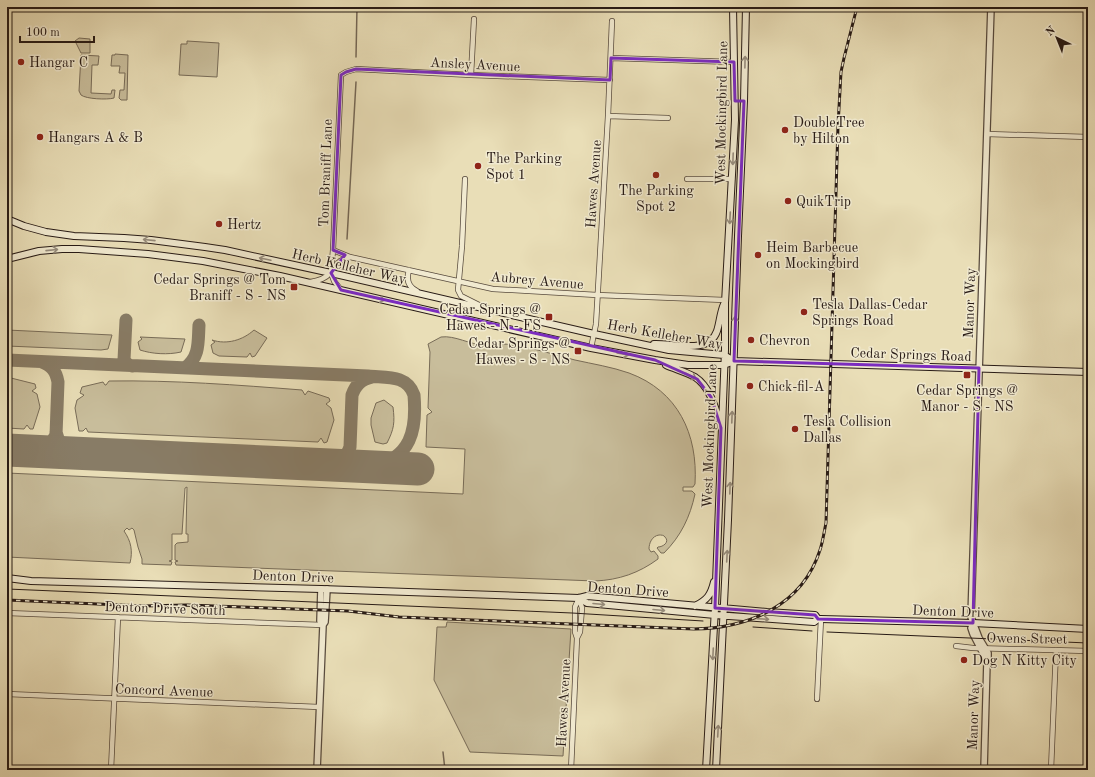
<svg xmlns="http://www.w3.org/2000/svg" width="1095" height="777" font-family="'Old Standard TT',serif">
<rect width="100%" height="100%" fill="#e9deb7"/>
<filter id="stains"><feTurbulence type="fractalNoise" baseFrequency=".005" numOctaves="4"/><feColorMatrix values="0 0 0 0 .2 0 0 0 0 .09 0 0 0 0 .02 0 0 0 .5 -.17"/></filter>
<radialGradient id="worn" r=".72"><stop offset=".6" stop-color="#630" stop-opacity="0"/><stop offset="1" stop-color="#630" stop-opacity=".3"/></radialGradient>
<path fill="#c8bd9b" stroke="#786c58" d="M79,38l11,1v14h-9l-6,-12z
M187,41l32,2 -2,34 -38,-2 2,-31h6z
M115,54l13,1 -1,45h-6l-2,-2 1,-8h4l1,-17h-6l1,-7h-9l1,-11h3z
M81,55l18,1 -1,9h-6l-1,28 20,1 1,-4h3l-1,8c-7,2 -28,1 -33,-3l-2,-4z
M7,330l105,5 -4,14 -7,1 -94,-4z
M254,330l13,8 -12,18 -3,1 -2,-4 -3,4 -28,-1 -6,-3 -2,-8 4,-3 -3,-2c15,5 31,0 42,-10z
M140,337l45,2 -4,13c-13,3 -29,2 -41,-2l-2,-8 4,-3z
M441,337c14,-2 29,8 44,8 9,0 19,-2 28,0 21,3 42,10 62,15 18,4 37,7 54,13 49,18 69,61 66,111l-2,3h-10v4h9l3,3c-5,23 -14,42 -31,59h-3l-4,-5 1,-1c5,0 12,-5 7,-10 -1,-2 -4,-2 -6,-2 -7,1 -10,8 -10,14l2,3 3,-1 4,5v3c-19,14 -39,21 -63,22l-419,-16 -1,-3 3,-1 -3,-1v-15l2,-2 11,-1v-8h-2l1,-47 -2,1 -3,46h-10v26l-3,1 3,1 -1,3 -29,-1v-5l-4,-12 -4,-17 -2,-2 -3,2 -2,-2 -3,3c7,10 9,20 6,32l-123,-6v-84l456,21 2,-45 -39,-2 1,-32 5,-3 -4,-4 2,-56 -2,-8z
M7,377l28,7 1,4 -4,3 5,3 3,13 -7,22h-3l-3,-4 -3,4 -17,-1z
M109,381c64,-1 129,4 193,9l3,5 3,-4 21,7 1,3 -4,3 5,4 3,12 -7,22 -3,1 -3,-5 -3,4 -230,-10 -2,-4 -3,3h-4l-4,-23 2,-8 6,-4 1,-1 -4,-2 2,-6 21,-5 2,3h1z
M384,400l9,7c2,16 1,22 -6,36l-4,1 -8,-2 -4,-17v-7l5,-15z
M447,622l124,7 -8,127 -93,-4 -36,-72 3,-53h9z"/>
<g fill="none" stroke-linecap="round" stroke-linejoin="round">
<path stroke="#746755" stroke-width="1.5" d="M356,57l1,-50
M347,239l9,-157
M443,752l2,18"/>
<path stroke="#887c66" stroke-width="13" d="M126,320l-2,40 3,4 5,2
M7,360l361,16c17,2 39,-2 46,19 3,36 -3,62 -41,72
M185,368c15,-11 13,-26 14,-43
M56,432c2,11 8,18 19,21
M38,452c9,-4 14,-9 18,-17l2,-53c-2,-11 -6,-16 -16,-20
M324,465c12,-2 22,-5 26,-18l2,-52c4,-11 9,-15 20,-18"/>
<path stroke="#887c66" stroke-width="33" d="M7,450l411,19"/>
<defs>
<path id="minor" d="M611,58l123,4
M471,75l3,-56
M608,116l60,2
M987,134l101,3
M465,179l-3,67 -4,44 3,6 20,10
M687,179h45
M333,250l17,7 143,32 104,6 128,5
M409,270c-3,10 -1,17 8,21
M310,282c8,-1 15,-3 20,-9 8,-8 6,-12 19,-16
M341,290l-7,-9 -3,-8 2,-23 8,-175 5,-3 10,-3 115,6 139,5
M591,348l5,-24 12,-208 4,-95
M7,613l316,12
M577,638l3,-6 2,-24 -3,-10
M956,646l17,2 115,3
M7,694l312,13
M817,699l4,-80
M111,770l7,-153
M571,770l6,-132 -2,-6v-25l4,-9
M1051,770l5,-120"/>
<path id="tertiary" d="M321,589l-1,32 3,4
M973,623l-2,5 2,6 14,27
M317,770l6,-145 2,-3 2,-33
M984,770l3,-109 1,-4v-4l-9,-15 -8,-21 20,-610"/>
<path id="secondary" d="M7,219l17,7 22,6 28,4 50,2 27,2 54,7 20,3 106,23 263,61 75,16 55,5 10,6
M7,259l32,-8 23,-2h17l69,5 55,7 77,15 311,72 64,12 33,5h36l10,-4 354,11
M654,344c19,-1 55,11 63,-13 3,-9 3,-18 7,-27
M666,365c9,4 20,7 29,12 15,10 20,30 25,46
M7,578l24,3 290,8 258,9 8,-2 180,16 48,3 3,4
M579,598l8,5 128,12 99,7 4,-3h3l152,4 115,6
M695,606c12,-6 16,-11 19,-24
M706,770l9,-162 10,-258v-47l10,-183 -2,-113
M716,770l12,-250 10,-284 6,-135 2,-94"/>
</defs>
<use href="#minor" stroke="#584b3e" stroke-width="6"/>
<use href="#tertiary" stroke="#584b3e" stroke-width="8"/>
<use href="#secondary" stroke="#271a15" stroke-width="8"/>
<use href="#minor" stroke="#f1ead0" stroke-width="4.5"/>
<use href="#tertiary" stroke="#f1ead0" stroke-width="5.5"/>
<use href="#secondary" stroke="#f1ead0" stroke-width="6"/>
<path stroke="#271a15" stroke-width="1" d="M7,589l565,24 131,8
M753,627l59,4
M827,632l261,11"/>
<defs>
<path id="rail" d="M7,600l136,6 44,-1 161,6 51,6 295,12c55,-1 108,-23 126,-79 3,-9 4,-18 6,-27l12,-397 3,-54 3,-14 13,-51"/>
</defs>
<use href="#rail" stroke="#271a15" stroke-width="3"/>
<use href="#rail" stroke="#f1ead0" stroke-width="1.5" stroke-dasharray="4.5" stroke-linecap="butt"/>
</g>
<defs><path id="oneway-shaft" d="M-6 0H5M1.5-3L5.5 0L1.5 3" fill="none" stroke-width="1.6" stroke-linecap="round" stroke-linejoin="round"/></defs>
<g stroke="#968c7c">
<use href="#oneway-shaft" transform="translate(745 62) rotate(-89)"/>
<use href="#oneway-shaft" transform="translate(733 159) rotate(92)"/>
<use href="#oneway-shaft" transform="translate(730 218) rotate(93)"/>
<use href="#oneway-shaft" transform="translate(149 240) rotate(-174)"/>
<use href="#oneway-shaft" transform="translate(52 250) rotate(-6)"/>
<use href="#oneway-shaft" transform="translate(265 259) rotate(-168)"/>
<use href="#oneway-shaft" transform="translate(379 299) rotate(14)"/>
<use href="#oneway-shaft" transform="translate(735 322) rotate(-88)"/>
<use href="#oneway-shaft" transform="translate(623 354) rotate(11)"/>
<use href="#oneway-shaft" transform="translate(691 376) rotate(27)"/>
<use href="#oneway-shaft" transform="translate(732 417) rotate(-88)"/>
<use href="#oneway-shaft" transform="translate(730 488) rotate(-88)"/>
<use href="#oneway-shaft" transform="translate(727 556) rotate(-87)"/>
<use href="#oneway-shaft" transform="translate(599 604) rotate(5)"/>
<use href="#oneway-shaft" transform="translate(659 610) rotate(5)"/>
<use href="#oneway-shaft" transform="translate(763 619) rotate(3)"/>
<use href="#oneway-shaft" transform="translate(713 654) rotate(93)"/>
<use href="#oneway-shaft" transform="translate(718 731) rotate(-87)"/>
</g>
<path fill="none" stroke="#7b2cbf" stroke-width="3" stroke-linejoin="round" d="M611,58l123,4 1,39h9l-10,260 245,7 -6,255 -155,-4 -3,-4 -100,-7 6,-180 -10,-31 -14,-18 -42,-19 -314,-70 -10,-17 14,-18 -12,-5 8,-175 5,-3 10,-3 254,11z"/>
<g fill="#8f2418" stroke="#f1ead0" stroke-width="1.5">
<circle cx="21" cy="62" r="4"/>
<circle cx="785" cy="130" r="4"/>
<circle cx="40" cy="137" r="4"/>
<circle cx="478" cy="166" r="4"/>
<circle cx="656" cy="175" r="4"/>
<circle cx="788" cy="201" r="4"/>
<circle cx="219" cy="224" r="4"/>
<circle cx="758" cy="255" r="4"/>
<rect x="290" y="283" width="8" height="8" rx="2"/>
<circle cx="804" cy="312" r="4"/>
<rect x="545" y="313" width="8" height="8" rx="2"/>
<circle cx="751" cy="340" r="4"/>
<rect x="574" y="347" width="8" height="8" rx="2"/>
<rect x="963" y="371" width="8" height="8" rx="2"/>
<circle cx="750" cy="386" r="4"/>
<circle cx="795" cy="429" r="4"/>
<circle cx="964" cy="660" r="4"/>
</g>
<g text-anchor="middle" stroke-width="3" stroke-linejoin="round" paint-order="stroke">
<g font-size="14" fill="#271a15" stroke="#f1ead0" text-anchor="start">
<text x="29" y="67">Hangar C</text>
<text x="793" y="127">DoubleTree<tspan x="793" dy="16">by Hilton</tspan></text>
<text x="48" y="142">Hangars A &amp; B</text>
<text x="486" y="163">The Parking<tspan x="486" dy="16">Spot 1</tspan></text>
<text x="656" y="195" text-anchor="middle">The Parking<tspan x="656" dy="16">Spot 2</tspan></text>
<text x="796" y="206">QuikTrip</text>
<text x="227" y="229">Hertz</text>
<text x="766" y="252">Heim Barbecue<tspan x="766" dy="16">on Mockingbird</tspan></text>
<text x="286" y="284" text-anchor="end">Cedar Springs @ Tom<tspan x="286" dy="16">Braniff - S - NS</tspan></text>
<text x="812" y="309">Tesla Dallas-Cedar<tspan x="812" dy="16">Springs Road</tspan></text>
<text x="541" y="314" text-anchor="end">Cedar Springs @<tspan x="541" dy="16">Hawes - N - FS</tspan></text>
<text x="759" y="345">Chevron</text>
<text x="570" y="348" text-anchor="end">Cedar Springs @<tspan x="570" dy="16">Hawes - S - NS</tspan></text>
<text x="758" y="391">Chick-fil-A</text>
<text x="967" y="395" text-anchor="middle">Cedar Springs @<tspan x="967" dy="16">Manor - S - NS</tspan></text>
<text x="803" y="426">Tesla Collision<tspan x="803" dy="16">Dallas</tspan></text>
<text x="972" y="665">Dog N Kitty City</text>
</g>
<g font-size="14" fill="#271a15" stroke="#f1ead0">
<text transform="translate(475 64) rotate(3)" y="5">Ansley Avenue</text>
<text transform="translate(721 113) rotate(-89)" y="5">West Mockingbird Lane</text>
<text transform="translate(325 173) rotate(-88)" y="5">Tom Braniff Lane</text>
<text transform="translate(593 184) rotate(-86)" y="5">Hawes Avenue</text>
<text transform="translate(349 266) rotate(13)" y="5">Herb Kelleher Way</text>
<text transform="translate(537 280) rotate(5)" y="5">Aubrey Avenue</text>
<text transform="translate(969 303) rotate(-88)" y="5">Manor Way</text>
<text transform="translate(665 334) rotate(10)" y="5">Herb Kelleher Way</text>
<text transform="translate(911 354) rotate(2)" y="5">Cedar Springs Road</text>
<text transform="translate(709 436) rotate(-88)" y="5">West Mockingbird Lane</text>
<text transform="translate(293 576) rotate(2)" y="5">Denton Drive</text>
<text transform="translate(628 589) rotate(4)" y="5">Denton Drive</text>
<text transform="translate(165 608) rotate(2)" y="5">Denton Drive South</text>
<text transform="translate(953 611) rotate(2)" y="5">Denton Drive</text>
<text transform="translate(1027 638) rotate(1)" y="5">Owens Street</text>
<text transform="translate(164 690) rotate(2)" y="5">Concord Avenue</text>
<text transform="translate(563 703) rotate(-87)" y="5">Hawes Avenue</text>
<text transform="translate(973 715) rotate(-88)" y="5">Manor Way</text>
</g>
</g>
<rect width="1095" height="777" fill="none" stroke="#e9deb7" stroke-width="24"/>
<rect x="8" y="8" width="1079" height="761" fill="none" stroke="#271a15" stroke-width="2"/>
<rect x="12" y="12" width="1071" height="753" fill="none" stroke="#271a15"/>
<g transform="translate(1057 38) rotate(317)" stroke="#f1ead0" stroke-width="3" paint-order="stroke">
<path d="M0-3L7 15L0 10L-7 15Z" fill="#271a15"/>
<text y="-6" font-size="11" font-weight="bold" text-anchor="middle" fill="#271a15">N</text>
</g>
<path d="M20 36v6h74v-6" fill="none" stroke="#271a15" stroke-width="2"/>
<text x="26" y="36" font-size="12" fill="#271a15" stroke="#f1ead0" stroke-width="3" paint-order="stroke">100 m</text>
<rect width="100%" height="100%" filter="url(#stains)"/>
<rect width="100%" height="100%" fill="url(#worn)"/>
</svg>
